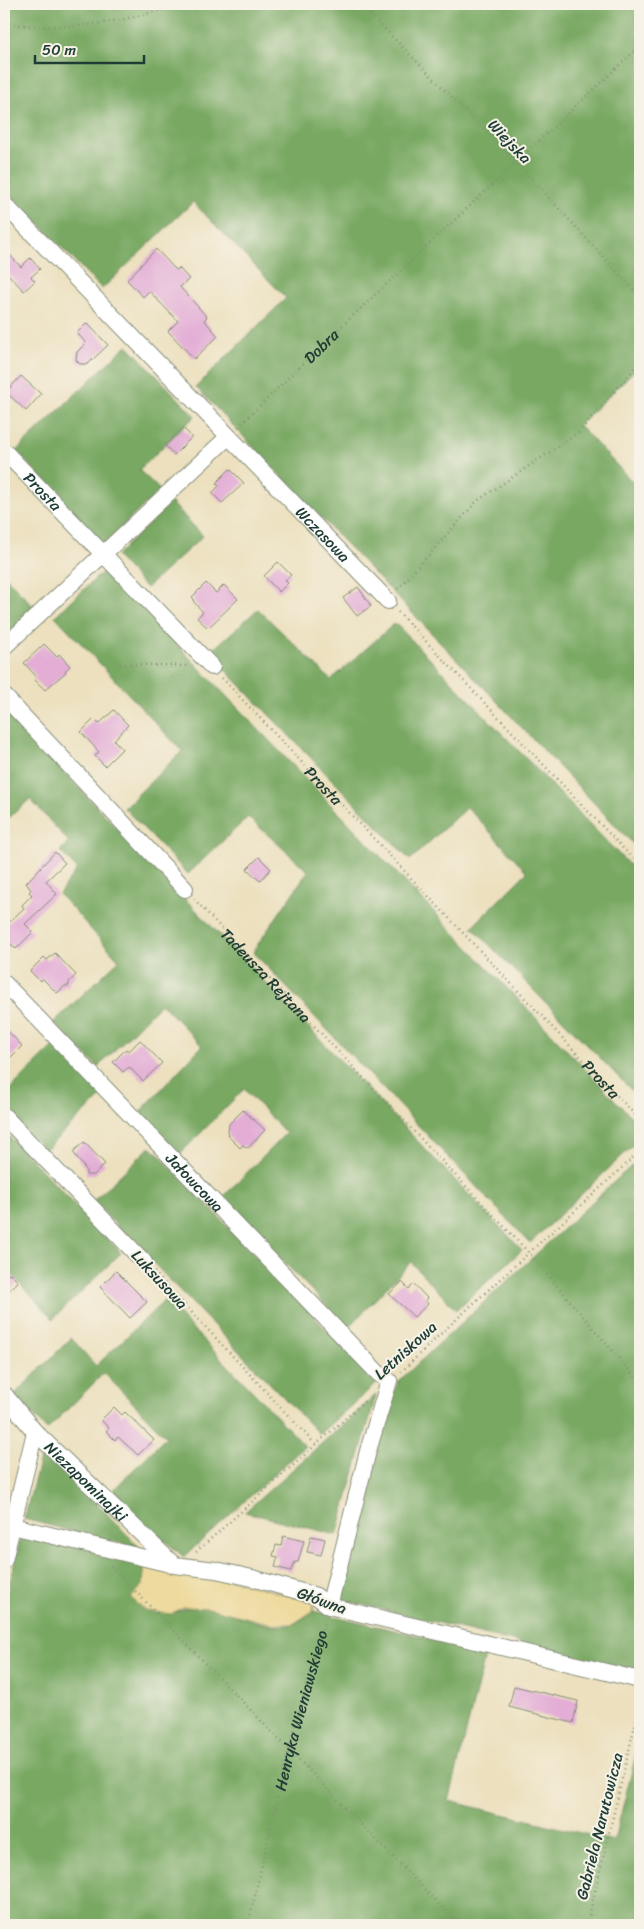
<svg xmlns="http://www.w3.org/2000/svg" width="644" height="1929" font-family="Sriracha,sans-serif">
<rect width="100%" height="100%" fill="#f7f3e8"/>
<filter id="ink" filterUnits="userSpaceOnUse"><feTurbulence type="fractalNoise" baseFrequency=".02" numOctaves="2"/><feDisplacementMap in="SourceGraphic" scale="10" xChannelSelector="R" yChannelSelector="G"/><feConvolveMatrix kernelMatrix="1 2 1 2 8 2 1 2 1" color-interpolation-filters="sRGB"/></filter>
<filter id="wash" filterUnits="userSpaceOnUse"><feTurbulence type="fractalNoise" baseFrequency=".0096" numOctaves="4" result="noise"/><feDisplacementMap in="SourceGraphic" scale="20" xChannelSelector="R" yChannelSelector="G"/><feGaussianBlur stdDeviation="1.12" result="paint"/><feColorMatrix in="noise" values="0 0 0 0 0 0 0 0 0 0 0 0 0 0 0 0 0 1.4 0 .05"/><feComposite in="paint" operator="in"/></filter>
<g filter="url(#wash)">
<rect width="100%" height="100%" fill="#ece0be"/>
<path fill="#78a862" stroke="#4c724b" d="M4,4h636v361l-61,60 61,65v361l-444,-464 90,-89 -93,-96 -91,87 -98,-101z
M127,345l68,71 -56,54 21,20 -56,54 -88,-93z
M171,502l32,34 -57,52 -30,-32z
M105,570l535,556v13l-110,104 -276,-290 2,-6 52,-76 -60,-54 -60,57 -64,-66 58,-57 -127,-135z
M4,575l31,33 -31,29z
M258,609l73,71 64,-57 245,253v223l-168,-172 55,-55 -60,-65 -57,53 -201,-207z
M4,710l518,540 -66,60 -45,-48 -63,66 -126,-130 64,-65 -42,-44 -65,66 -39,-43 62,-66 -41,-43 -63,64 -45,-44 66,-63 -60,-66 18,-25 -17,-18 9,-9 -39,-43 -26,23z
M55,1045l48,50 -58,55 -41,-42v-13z
M4,1131l117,122 -68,66 -49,-52z
M151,1146l226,237 -58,51 -226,-233z
M640,1158v514l-300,-73 49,-198 10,-20z
M165,1300l140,146 -121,111 -75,-63 57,-57 -62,-64 -57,57 -33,-35 57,-57 25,28z
M376,1395l-39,140 -92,-23z
M43,1448l97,100 -116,-29z
M26,1534l119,29 -2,22 29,29c36,-24 89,22 122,10 6,-3 13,-9 19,-13l173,41 -37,149 165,40 26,-102v186h-636v-319l16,-66z"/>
<path fill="#eeda9e" stroke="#868c69" d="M145,1563l64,11 105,28 -1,9 -20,13h-21l-63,-16 -26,-1 -11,7 -26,-3 -15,-13 12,-13z"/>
<g id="blocks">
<path fill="#e3add6" d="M4,249l17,18 9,-9 10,11 -9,8 4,4 -11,10 -20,-21z
M156,249l20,21 3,-2 10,11 -9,8 27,30 -3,3 14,16 -24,23 -26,-28 10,-10 -29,-30 -6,6 -16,-17z
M87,323l21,22 -20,19h-8l-4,-4 1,-8 9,-9 -9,-10z
M21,376l20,18 -15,17 -20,-19z
M183,428l9,9 -18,18 -9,-10z
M230,469l14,14 -22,20 -10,-10 7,-7 -3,-3z
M278,562l13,13 -6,5 3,3 -9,9 -15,-16z
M206,583l10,10 8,-8 14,14 -30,29 -11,-10 6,-6 -10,-11 1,-2 -2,-2z
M358,587l13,19 -14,10 -14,-18z
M44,644l13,13 2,-3 11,12 -5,5 1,1 -21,18 -11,-11 2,-3 -12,-13z
M114,710l14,15 -14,15 8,9 -17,17 -10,-10 4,-4 -18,-20 13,-13 5,5z
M55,852l10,11 -19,18 11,13 -32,30 8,8 -17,17 -5,-5 -7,7v-24l20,-19 -2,-3 10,-10 -3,-3 2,-2 -5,-7z
M259,857l12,12 -11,12 -13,-12z
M55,953l21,22 -7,7v4h-4l-8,7 -14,-14 -3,2 -10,-10 14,-14 3,3z
M4,1027l18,19 -18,18z
M140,1040l22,23 -19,18 -14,-14 -6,5 -10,-10 13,-13 3,2z
M243,1110l22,20 -17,18 -5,-3 -3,3 -11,-11 -1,-6 1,-7z
M84,1142l21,22 -11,11h-8v-5l-13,-18z
M116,1271l31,31 -17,16 -30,-31z
M10,1273l8,9 -14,13v-16z
M402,1282l7,7 5,-5 13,14 -2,2 3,4 -14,13 -25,-23z
M114,1407l8,8 3,-3 29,28 -16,15 -20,-18 -3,3 -9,-9 3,-3 -8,-8z
M283,1536l21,5 -6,21h-3l-4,9 -16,-4 3,-10 -5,-1 3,-11 5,1z
M311,1536l14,3 -4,16 -14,-3z
M514,1686l64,15 -5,22 -64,-16z"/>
</g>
</g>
<g filter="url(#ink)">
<use href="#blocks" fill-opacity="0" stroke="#868e79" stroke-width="1"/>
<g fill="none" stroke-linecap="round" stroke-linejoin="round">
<defs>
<g id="street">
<path id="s5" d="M4,204l384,397"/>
<path id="s6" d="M4,451l208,216"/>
<path d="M4,647l224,-210"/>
<path d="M4,696l181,193"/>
<path id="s7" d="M4,983l374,390 11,8 -21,70 -39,155"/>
<path d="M4,1116l140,146"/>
<path id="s8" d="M4,1394l31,38 138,132"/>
<path d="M4,1524l170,41 42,5 36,8 64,18 13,10 311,74"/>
<path d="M4,1560l31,-128"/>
</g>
</defs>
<use href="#street" stroke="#868e79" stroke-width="18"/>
<g stroke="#868e79" stroke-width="2.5" stroke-dasharray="1 4" stroke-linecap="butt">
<path d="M360,4l157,159 123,134"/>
<path d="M4,23c64,9 116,0 177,-19"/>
<path id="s1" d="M238,427l89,-87 313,-294"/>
<path d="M398,589l79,-88 101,-68 62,-71"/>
<path d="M398,612l242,254"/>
<path d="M120,664l69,2"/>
<path id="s2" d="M222,678l418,442"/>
<path id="s3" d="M194,899l336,355 110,129"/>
<path d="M154,1272l160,171"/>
<path d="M401,1372c78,-76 160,-147 239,-221"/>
<path d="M196,1552l171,-153"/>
<path d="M111,1566l348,359"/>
<path d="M635,1726l5,2"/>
<path id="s4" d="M248,1925l41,-176 36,-130"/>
<path d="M587,1925l53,-221"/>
</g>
<use href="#street" stroke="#fff" stroke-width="16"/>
</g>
</g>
<g text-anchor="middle" stroke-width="4" stroke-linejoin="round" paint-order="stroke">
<g font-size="16" fill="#1f3d34" stroke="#f7f3e8">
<text transform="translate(510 141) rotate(46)" y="6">Wiejska</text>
<text dy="6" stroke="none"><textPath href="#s1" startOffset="116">Dobra</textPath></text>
<text dy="6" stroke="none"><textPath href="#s6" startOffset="56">Prosta</textPath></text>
<text dy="6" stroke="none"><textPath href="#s5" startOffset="459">Wczasowa</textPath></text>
<text dy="6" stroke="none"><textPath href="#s2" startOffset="148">Prosta</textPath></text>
<text dy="6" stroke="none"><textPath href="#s3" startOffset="105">Tadeusza Rejtana</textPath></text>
<text dy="6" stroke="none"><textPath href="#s2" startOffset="552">Prosta</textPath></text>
<text dy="6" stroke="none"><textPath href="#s7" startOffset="276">Jałowcowa</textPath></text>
<text transform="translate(160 1279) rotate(47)" y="6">Luksusowa</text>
<text transform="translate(405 1350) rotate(-42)" y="6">Letniskowa</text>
<text dy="6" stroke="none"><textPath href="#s8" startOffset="120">Niezapominajki</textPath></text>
<text transform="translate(322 1600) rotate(20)" y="6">Główna</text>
<text dy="6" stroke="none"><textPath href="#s4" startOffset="221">Henryka Wieniawskiego</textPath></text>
<text transform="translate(599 1826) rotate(-76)" y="6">Gabriela Narutowicza</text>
</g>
</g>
<rect width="644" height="1929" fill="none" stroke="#f7f3e8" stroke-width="20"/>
<path d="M35 55v8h109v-8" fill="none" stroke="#1f3d34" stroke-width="2.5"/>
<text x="42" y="55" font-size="15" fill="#1f3d34" stroke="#f7f3e8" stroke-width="4" paint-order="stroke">50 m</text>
</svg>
